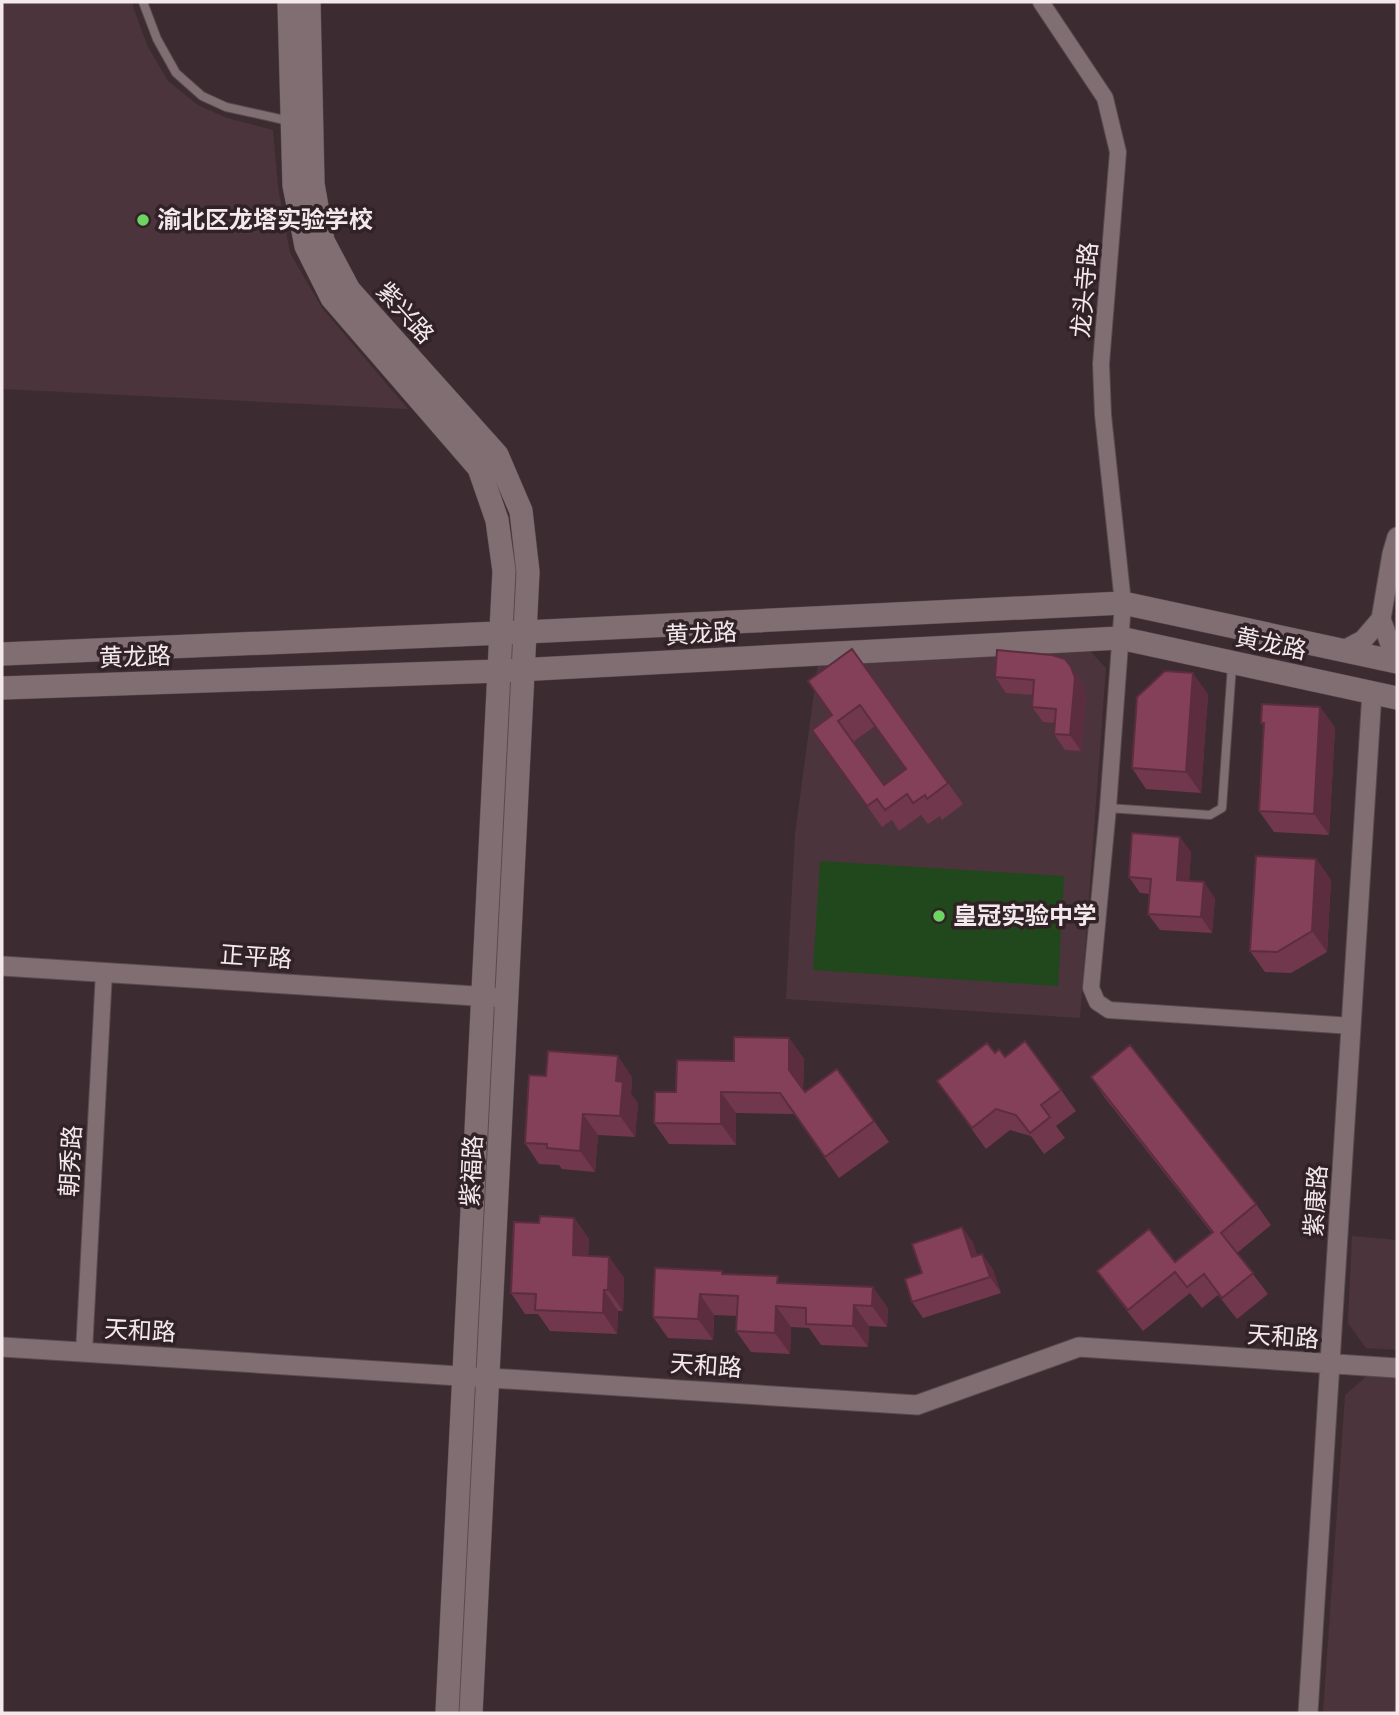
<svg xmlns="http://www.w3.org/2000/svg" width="1399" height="1715" font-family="Barlow,'Noto Sans SC',sans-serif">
<rect width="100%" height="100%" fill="#3c2c31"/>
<path fill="#4b343b" d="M2,2h131v5l15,40 20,34 30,24 29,13 46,12 5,57 12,66 32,55 86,101 -406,-20z
M1089,650l17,18 -26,350 -294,-19 9,-165 23,-171z
M1352,1236l45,4v110l-31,-2 -18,-25z
M1367,1376l30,2v335h-74l22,-318z"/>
<path fill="#21481c" d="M820,861l244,15 -6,110 -245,-16z"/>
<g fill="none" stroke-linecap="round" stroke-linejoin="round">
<defs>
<path id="service" d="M143,2l14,37 19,34 26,23 24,11 63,14
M1108,808l102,7 12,-7 10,-143"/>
<path id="minor" d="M1041,2l64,96 13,54 -17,212 2,51 20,188 -15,205 -17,180 6,14 12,8 243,16
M84,1352l20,-380"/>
<path id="tertiary" d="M1381,619l11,-65 5,-17
M1381,619l9,25 7,9
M1344,650l19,-10 18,-21
M2,966l505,32
M2,1347l915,58 162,-58 318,21
M1308,1713l64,-1021"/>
<path id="secondary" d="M289,2l5,183 12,61 26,52 147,170 18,52 7,51 -57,1142
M309,2l4,182 10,57 26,49 148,165 24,56 7,61 -57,1141
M2,654l523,-22 598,-29 274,59
M2,688l497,-17 621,-33 277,60"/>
</defs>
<use href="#service" stroke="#584b50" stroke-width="10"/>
<use href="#minor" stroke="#584b50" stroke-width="18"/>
<use href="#tertiary" stroke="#584b50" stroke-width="21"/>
<use href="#secondary" stroke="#584b50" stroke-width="24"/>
<use href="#service" stroke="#806e73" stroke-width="8"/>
<use href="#minor" stroke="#806e73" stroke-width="16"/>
<use href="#tertiary" stroke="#806e73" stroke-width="19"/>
<use href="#secondary" stroke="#806e73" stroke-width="23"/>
</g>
<path fill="#71374c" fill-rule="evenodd" d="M852,649l111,155 -21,16 -2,-4 -12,8 -7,-9 -22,16 -7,-11 -10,7 -70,-97 20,-15zM875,726l31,43 -22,16 -31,-43z
M995,677l87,6 4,11 -5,57 -16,-1 -11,-16 1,-11 -12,-1 -11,-15v-12l-26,-2z
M1208,694l-7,99 -55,-4 -14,-21z
M1320,707l15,21 -6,107 -55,-3 -15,-21 5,-84 -3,-4z
M1191,852l-2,29 26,17 -3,35 -52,-3 -12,-16 2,-20 -10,-1 -11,-16z
M1316,859l15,21 -4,72 -36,21 -26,-1 -15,-21z
M789,1038l15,21 -1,32 2,1 32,-23 52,73 -50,36 -45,-64 -58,-1v32l-67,-1 -15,-21 22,-31 58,-31z
M995,1053l10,4 56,33 15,21 -20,15 9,12 -21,16 -13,-18 -21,-6 -24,19 -49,-68z
M546,1076l86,1 -1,17 7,9 -3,34 -37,-2 -3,37 -33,-3 -3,-4 -20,-1 -14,-21z
M1091,1077l165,127 15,21 -34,28 31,41 -31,25 -19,-24 -16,13 -12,-15 -47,38 -31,-39 -15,-21 78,-9 37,-29 -107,-135z
M574,1218l15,21 -1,17 21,1 15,21 -1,33h-5l-1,23 -67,-3 -12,-17h-13l-14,-21 28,-70z
M962,1227l11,16 4,12 5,-1 11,16 8,23 -78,25 -11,-16 10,-29z
M724,1274l59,9 105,25 -1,19 -18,-1 -1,21 -47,-2 -12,-17 -18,-1 -1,27 -39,-2 -15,-21 1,-15 -23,-1 -1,25 -45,-2 -15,-21z"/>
<path fill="#5c2d3e" d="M1071,667l11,16 4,11 -5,57 -11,-16z
M1193,673l15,21 -7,99 -15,-21z
M1320,707l15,21 -6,107 -15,-21z
M1180,837l11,15 -3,44 -11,-16z
M1316,859l15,21 -4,72 -15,-21z
M1204,882l11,16 -3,35 -11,-16z
M789,1038l15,21 -1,32 -14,-21z
M618,1056l14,21 -1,17 7,9 -3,34 -15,-21 -4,-35z
M721,1092l15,21v32l-15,-21z
M583,1114l15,21 -3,37 -15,-21z
M574,1218l15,21 -2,37 -14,-21z
M962,1227l11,16 10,30 -11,-16z
M982,1254l11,16 8,23 -11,-16z
M609,1257l15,21 -1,33 -15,-21z
M873,1287l15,21 -1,19 -15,-21z
M604,1290l14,21 -1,23 -14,-21z
M700,1294l14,21 -1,25 -15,-21z
M854,1305l15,21 -1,21 -15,-21z
M776,1306l15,21 -1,27 -15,-21z"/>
<path fill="#834058" stroke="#5c2d3e" stroke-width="2" fill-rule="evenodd" d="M852,649l96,134 -21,16 -2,-4 -12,8 -6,-9 -22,16 -8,-11 -10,7 -55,-76 20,-15 -24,-34zM860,705l46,64 -22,16 -46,-64z
M997,650l55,5 13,4 6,8 4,11 -5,57 -16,-1 2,-25 -24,-2 2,-27 -39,-3z
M1165,671l28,2 -7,99 -54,-4 5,-71z
M1262,704l58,3 -6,107 -55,-3 5,-88h-3z
M1132,833l48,4 -3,43 27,2 -3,35 -53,-3 3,-35 -22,-2z
M1256,856l60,3 -4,72 -35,21 -27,-1z
M734,1037l55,1v32l16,22 32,-23 37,52 -49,36 -45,-64 -59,-1v32l-67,-1 1,-31h21l1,-32 57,1z
M1025,1041l36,49 -20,15 9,12 -20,16 -14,-18 -20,-6 -24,19 -35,-47 50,-38 8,10 4,-4 6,8z
M1130,1045l126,159 -35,29 32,40 -31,25 -18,-24 -17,13 -12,-15 -47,38 -31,-39 52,-42 26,33 38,-30 -122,-155z
M548,1051l70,5 -2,25 7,1 -3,34 -37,-2 -3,37 -33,-3v-4l-22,-1 4,-68 17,1z
M540,1216l34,2 -1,37 36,2 -1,33h-4l-1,23 -68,-3 1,-16 -25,-1 3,-71 25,1z
M962,1227l10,30 10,-3 8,23 -78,25 -7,-23 17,-6 -10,-29z
M655,1268l67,3v3l56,2 -1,7 96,4 -1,19 -18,-1 -1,21 -47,-2v-16l-30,-2 -1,27 -39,-2 2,-35 -38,-2 -2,25 -45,-2z"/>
<g fill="#6dd362" stroke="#312227" stroke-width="2.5">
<circle cx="143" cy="220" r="7"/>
<circle cx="939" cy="916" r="7"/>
</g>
<g text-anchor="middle" stroke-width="7" stroke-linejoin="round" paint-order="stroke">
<g font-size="24" font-weight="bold" fill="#f3e8eb" stroke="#312227" text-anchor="start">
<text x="157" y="228">渝北区龙塔实验学校</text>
<text x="953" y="924">皇冠实验中学</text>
</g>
<g font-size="24" fill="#f3e8eb" stroke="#312227">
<text transform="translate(1085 290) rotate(-85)" y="8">龙头寺路</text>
<text transform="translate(405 313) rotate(48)" y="8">紫兴路</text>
<text transform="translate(701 634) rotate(-3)" y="8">黄龙路</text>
<text transform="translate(1271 644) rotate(12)" y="8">黄龙路</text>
<text transform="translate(135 657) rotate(-2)" y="8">黄龙路</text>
<text transform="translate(256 957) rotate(4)" y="8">正平路</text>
<text transform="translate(71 1161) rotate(-87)" y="8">朝秀路</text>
<text transform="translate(472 1171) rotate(-87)" y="8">紫福路</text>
<text transform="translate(1316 1201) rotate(-86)" y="8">紫康路</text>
<text transform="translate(140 1331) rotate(3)" y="8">天和路</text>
<text transform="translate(1283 1337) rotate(4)" y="8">天和路</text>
<text transform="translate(706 1366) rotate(4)" y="8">天和路</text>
</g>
</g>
<rect width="1399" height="1715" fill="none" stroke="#f3e8eb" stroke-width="7"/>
</svg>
